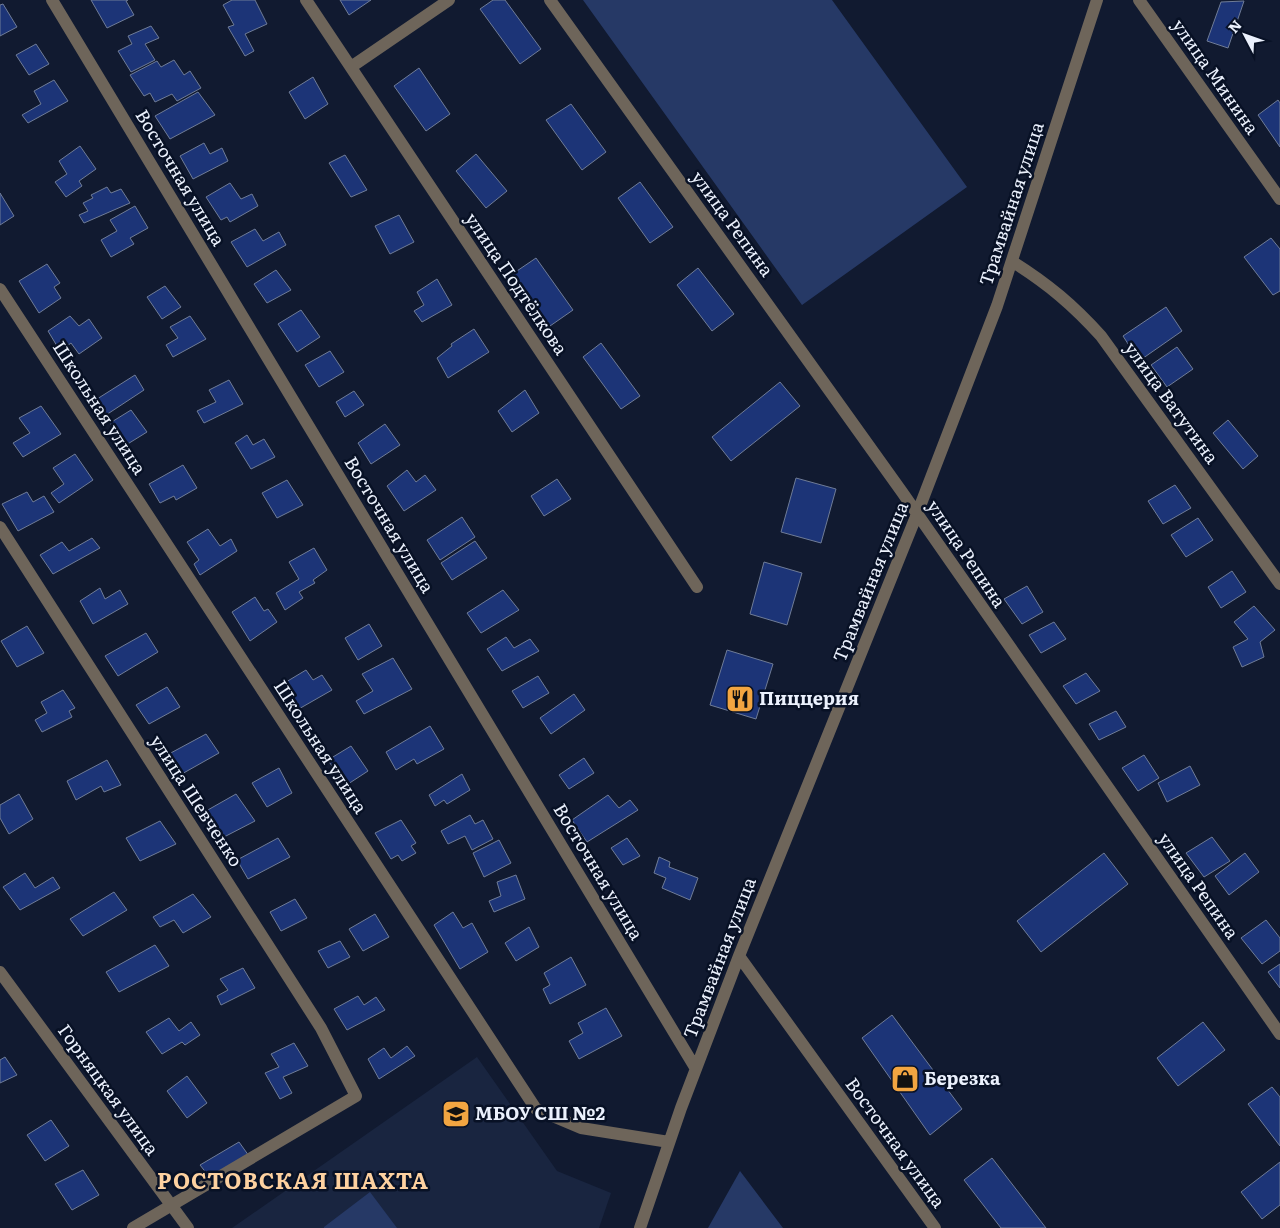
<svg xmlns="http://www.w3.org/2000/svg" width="1280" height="1228" font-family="Literata,serif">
<rect width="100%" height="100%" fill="#111a30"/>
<path fill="#192540" d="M477,1057l80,114 54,22 -12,35h-367z"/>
<path fill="#263966" d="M583,0h249l135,187 -165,118z
M740,1171l43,57h-75z
M370,1192l27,36h-73v-1z"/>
<path fill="#1c3477" stroke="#6f7c97" d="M91,0h37l-2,1 8,14 -27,13z
M232,0h23l12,24 -22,10 9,17 -9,5 -17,-29 6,-2 -11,-20z
M340,0h31l-22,15z
M493,0h12l36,49 -21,15 -40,-55z
M1244,1l-16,47 -21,-7 14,-39z
M3,4l14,23 -17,9v-31z
M151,26l8,12 -14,6 10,16 -24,12 -13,-21 14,-7 -4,-8z
M36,44l13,20 -20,11 -13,-20z
M174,60l10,15 6,-4 11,17 -24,13 -5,-7 -17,8 -5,-9 -6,3 -14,-21 27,-14 4,6z
M419,68l31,46 -24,17 -32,-45z
M313,77l15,27 -23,15 -16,-27z
M54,80l14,21 -40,22 -6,-8 19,-11 -7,-13z
M198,92l17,23 -45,24 -15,-23z
M1278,100l2,3v44l-22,-32z
M571,104l35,48 -24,18 -36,-50z
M204,143l6,11 12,-6 6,13 -35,18 -13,-23z
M80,146l16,23 -17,12 3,5 -16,11 -11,-15 12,-8 -8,-13z
M476,154l31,37 -21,17 -30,-37z
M345,155l22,35 -16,7 -22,-34z
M640,182l33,45 -23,16 -32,-45z
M230,183l11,16 11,-5 6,12 -28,16 -3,-5 -6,3 -15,-23z
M107,187l4,6 10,-4 9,14 -46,20 -5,-8 9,-4 -5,-8 10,-5 -2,-3z
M0,193l14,23 -14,9z
M135,206l13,22 -18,10 4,6 -23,13 -10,-17 16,-9 -7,-11z
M399,215l15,27 -24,12 -15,-28z
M255,229l8,12 16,-9 7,13 -39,22 -16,-25z
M1271,238l9,11v42l-7,4 -29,-38z
M536,258l37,52 -23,16 -39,-51z
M47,264l13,19 -6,4 7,11 -22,15 -20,-32z
M698,268l36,46 -22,17 -35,-46z
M276,270l15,20 -24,13 -13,-19z
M437,279l15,26 -30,17 -8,-11 10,-6 -7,-13z
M165,286l16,21 -19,12 -15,-22z
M1166,307l16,24 -43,30 -16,-25z
M301,310l19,27 -23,15 -19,-28z
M70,316l9,10 10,-7 13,19 -23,16 -8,-11 -11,8 -12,-20z
M190,316l16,23 -33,18 -7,-12 12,-7 -8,-11z
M474,329l15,23 -41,26 -11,-20 15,-12 -1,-2z
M601,343l39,53 -19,13 -38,-52z
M1177,347l16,22 -26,18 -16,-22z
M330,351l14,21 -25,15 -14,-22z
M135,375l9,15 -38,25 -9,-16z
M229,380l14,24 -39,19 -7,-12 19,-9 -7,-12z
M780,382l20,24 -69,55 -19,-24z
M525,390l14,23 -27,19 -14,-21z
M354,391l10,14 -19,12 -9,-15z
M41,406l20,28 -38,23 -10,-14 17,-10 -11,-15z
M131,410l16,22 -21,13 -16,-22z
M1228,420l30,36 -15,13 -30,-36z
M385,424l15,21 -29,19 -13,-21z
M247,435l6,10 11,-6 11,18 -24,12 -16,-26z
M75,454l18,26 -34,23 -8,-10 13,-9 -11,-16z
M183,465l14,23 -21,12 -2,-4 -14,7 -11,-19z
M407,470l9,12 9,-7 11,15 -32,21 -17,-25z
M796,478l40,11 -15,54 -40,-11z
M557,479l14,20 -27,17 -13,-20z
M287,480l16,25 -26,13 -15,-25z
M1175,485l16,23 -28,16 -15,-23z
M27,492l6,10 11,-6 10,16 -36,19 -16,-27z
M462,517l13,20 -35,23 -13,-20z
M1198,518l15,22 -27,17 -15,-22z
M208,529l12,17 11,-7 6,12 -37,24 -6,-11 5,-4 -12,-18z
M92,538l8,10 -47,26 -13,-19 22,-13 7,9z
M475,541l12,17 -35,22 -11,-17z
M314,548l13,22 -14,10 2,3 -16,9 4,6 -18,12 -9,-17 23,-14 -10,-17z
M764,562l38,11 -15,52 -37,-11z
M1232,571l14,21 -25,16 -13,-21z
M1027,586l16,26 -21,12 -18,-25z
M100,588l5,11 15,-9 8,14 -35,20 -13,-23z
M503,590l16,20 -38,23 -14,-20z
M255,597l9,14 4,-2 9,13 -27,19 -18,-29z
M1254,606l21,24 -15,12 4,15 -22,10 -9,-20 15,-8 -14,-17z
M1054,622l12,17 -25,14 -12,-18z
M369,624l13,22 -24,14 -13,-22z
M27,626l17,27 -27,14 -16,-26z
M146,633l12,19 -40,24 -13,-20z
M506,637l8,11 16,-9 9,12 -37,20 -15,-22z
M727,650l46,14 -17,55 -46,-14z
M393,658l19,31 -48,25 -8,-13 17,-10 -11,-17z
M306,670l7,10 9,-5 10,15 -35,20 -16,-25z
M1086,673l14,18 -24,13 -13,-18z
M538,676l11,17 -26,15 -11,-17z
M167,687l13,20 -31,17 -13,-19z
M63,690l12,18 -6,3 3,6 -30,15 -7,-12 12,-7 -6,-11z
M574,694l11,16 -34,24 -11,-16z
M1116,711l10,16 -27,13 -10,-16z
M430,726l14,23 -27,15 -3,-5 -18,11 -10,-18z
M206,734l13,19 -39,22 -13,-20z
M351,746l17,25 -23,15 -17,-26z
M1144,755l15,23 -21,13 -16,-23z
M584,758l10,15 -25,16 -10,-14z
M107,760l14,25 -17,7 -3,-6 -25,14 -9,-19z
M1190,766l10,19 -33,17 -9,-19z
M279,768l13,25 -25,14 -15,-24z
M462,774l8,16 -23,14 -3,-4 -9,6 -6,-11z
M19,794l14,25 -24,15 -9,-16v-13z
M236,794l19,27 -31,16 -18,-26z
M608,795l11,13 11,-8 8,10 -51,32 -15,-22z
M470,815l5,9 8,-4 10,19 -21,11 -7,-14 -17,8 -7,-13z
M401,820l15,23 -5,3 5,7 -14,8 -4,-6 -7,4 -16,-26z
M160,821l16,23 -36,17 -14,-23z
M1212,837l18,24 -26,16 -18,-24z
M278,838l12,19 -42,22 -11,-19z
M627,838l13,18 -17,9 -12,-17z
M499,840l12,23 -27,14 -11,-24z
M1104,853l24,31 -87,68 -24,-31z
M1245,853l14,19 -30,23 -14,-19z
M659,857l11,5 -1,5 29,11 -8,22 -28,-12 4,-10 -12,-5z
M25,873l10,15 18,-11 7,11 -40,22 -17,-23z
M516,875l9,24 -31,13 -5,-11 12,-5 -4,-14z
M114,892l13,18 -44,26 -13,-17z
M193,894l18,23 -28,16 -9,-13 -14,7 -7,-10z
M295,899l12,19 -26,13 -11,-19z
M453,912l10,16 9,-5 16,29 -28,17 -26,-44z
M375,914l14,23 -26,14 -14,-22z
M1266,920l14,18v13l-18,13 -21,-26z
M529,927l10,20 -23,14 -11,-18z
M340,941l10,16 -22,11 -10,-17z
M155,945l14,21 -50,26 -13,-20z
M571,957l15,28 -36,19 -7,-15 7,-4 -6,-12z
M1280,964v24l-12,-16z
M243,968l12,20 -34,17 -4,-9 11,-6 -8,-11z
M358,996l6,9 12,-8 9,13 -38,20 -13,-21z
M606,1008l16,28 -43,23 -10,-18 14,-8 -5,-10z
M892,1015l70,94 -32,26 -68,-97z
M169,1018l10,13 12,-9 9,13 -15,10 -3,-3 -20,12 -16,-22z
M1203,1022l22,28 -47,36 -21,-28z
M294,1043l14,23 -25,11 9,16 -12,6 -15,-26 14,-6 -8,-13z
M407,1046l8,10 -36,23 -11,-20 16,-11 7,10z
M5,1057l12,18 -17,8v-23z
M187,1076l20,27 -20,15 -20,-27z
M1272,1087l8,10v49l-32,-42z
M51,1120l18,26 -24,15 -18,-26z
M239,1142l10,14 -38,23 -11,-14z
M992,1158l54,70h-45l-37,-48z
M1280,1162v43l-18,14 -21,-27z
M83,1170l16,25 -27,15 -17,-26z"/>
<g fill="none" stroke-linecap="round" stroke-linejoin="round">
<path stroke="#6e655a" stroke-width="12" d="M52,0l644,1069
M306,0l391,587
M550,0l352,492 378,542
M1139,0l141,199
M351,67l98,-67
M1013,262c35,22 60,43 88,74l179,248
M0,289l536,820 45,19 88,14
M0,527l321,501 35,68 -223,132
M739,956l196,272
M0,972l188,256
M640,1228l41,-120 58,-152 178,-442 80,-208 100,-306"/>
</g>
<defs>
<symbol id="restaurant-square" viewBox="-11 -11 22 22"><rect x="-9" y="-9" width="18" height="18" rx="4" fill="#f2a541" stroke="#081125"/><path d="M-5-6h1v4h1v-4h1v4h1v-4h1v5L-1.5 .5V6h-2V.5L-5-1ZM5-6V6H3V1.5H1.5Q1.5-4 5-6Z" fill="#111"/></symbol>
<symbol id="shop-square" viewBox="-11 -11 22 22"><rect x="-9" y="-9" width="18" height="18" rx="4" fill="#f2a541" stroke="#081125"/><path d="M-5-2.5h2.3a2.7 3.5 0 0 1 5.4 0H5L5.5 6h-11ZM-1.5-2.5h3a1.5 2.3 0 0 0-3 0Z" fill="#111"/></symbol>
<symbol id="school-square" viewBox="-11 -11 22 22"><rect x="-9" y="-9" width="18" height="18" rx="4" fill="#f2a541" stroke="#081125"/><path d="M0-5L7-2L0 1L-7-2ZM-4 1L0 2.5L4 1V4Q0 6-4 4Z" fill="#111"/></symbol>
</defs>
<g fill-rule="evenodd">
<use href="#restaurant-square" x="724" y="683" width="32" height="32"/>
<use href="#shop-square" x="889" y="1063" width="32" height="32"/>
<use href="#school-square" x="440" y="1098" width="32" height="32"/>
</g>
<g text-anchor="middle" stroke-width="5" stroke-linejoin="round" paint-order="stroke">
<g font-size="18" fill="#ebf1fd" stroke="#081125">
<text transform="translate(1215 77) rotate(55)" y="6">улица Минина</text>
<text transform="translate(180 178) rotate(59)" y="6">Восточная улица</text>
<text transform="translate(1012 204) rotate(-72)" y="6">Трамвайная улица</text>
<text transform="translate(732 224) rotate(54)" y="6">улица Репина</text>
<text transform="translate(516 284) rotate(56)" y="6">улица Подтёлкова</text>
<text transform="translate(1171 403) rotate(54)" y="6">улица Ватутина</text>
<text transform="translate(99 408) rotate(57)" y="6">Школьная улица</text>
<text transform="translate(389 525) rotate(59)" y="6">Восточная улица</text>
<text transform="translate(966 554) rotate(56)" y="6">улица Репина</text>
<text transform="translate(871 582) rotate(-68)" y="6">Трамвайная улица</text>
<text transform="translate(320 747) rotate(57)" y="6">Школьная улица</text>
<text transform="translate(196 801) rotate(57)" y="6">улица Шевченко</text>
<text transform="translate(598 872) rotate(59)" y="6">Восточная улица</text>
<text transform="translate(1198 886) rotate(55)" y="6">улица Репина</text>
<text transform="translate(720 958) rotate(-69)" y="6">Трамвайная улица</text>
<text transform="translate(108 1090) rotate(54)" y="6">Горняцкая улица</text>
<text transform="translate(895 1143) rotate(54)" y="6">Восточная улица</text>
</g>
<g font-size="18" font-weight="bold" fill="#ebf1fd" stroke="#081125" text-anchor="start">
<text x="759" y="705">Пиццерия</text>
<text x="924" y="1085">Березка</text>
<text x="475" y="1120">МБОУ СШ №2</text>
</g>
<g font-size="22" font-weight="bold" letter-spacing="1" fill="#fdd1a0" stroke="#081125">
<text x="293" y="1189">РОСТОВСКАЯ ШАХТА</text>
</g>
</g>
<g transform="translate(1245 35) rotate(311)" stroke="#081125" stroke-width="4" paint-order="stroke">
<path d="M0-4L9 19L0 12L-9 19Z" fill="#ebf1fd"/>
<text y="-8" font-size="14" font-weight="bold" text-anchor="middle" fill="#ebf1fd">N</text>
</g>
</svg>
